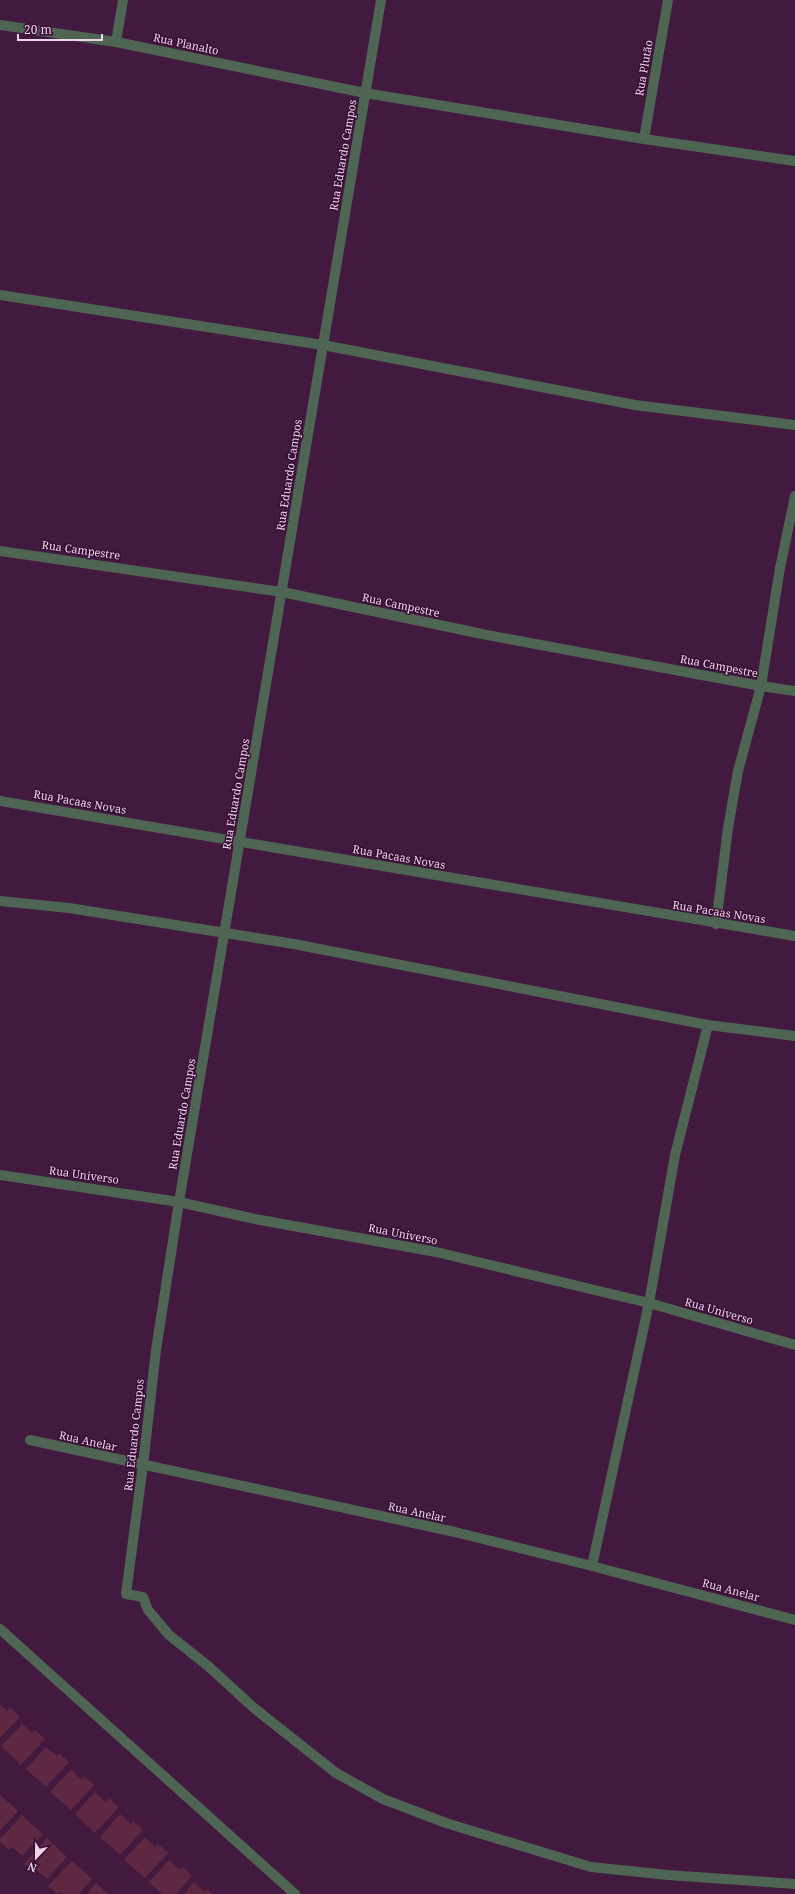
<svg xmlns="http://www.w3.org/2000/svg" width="795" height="1894" font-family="'Noto Serif',serif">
<rect width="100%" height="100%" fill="#42193f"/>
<path fill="#5e2742" d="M0,1704l7,7 3,-3 10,9 -20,21z
M22,1724l10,9 3,-3 10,9 -24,26 -20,-19z
M46,1747l11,9 2,-3 10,9 -23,25 -20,-18z
M71,1769l10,10 3,-3 10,9 -23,25 -21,-18z
M95,1792l11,10 3,-4 10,9 -24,26 -20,-19z
M0,1795l18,16 -18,20z
M120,1814l11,10 2,-3 10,9 -23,25 -20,-18z
M22,1815l21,19 -21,22 -10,-9 -3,3 -9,-8v-3z
M145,1837l10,10 3,-3 10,9 -23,25 -21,-18z
M47,1838l20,19 -20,22 -11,-9 -2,2 -10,-8z
M169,1860l11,10 3,-3 9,9 -16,18h-14l-13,-12z
M72,1861l20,18 -13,15h-16l-2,-2 -4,2 -9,-8z
M194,1882l11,10 3,-3 5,5h-29z
M96,1883l12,11h-21z"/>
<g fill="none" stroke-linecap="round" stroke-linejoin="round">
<path stroke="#4f6554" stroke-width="10" d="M381,0l-202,1202 -23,148 -13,115 -17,129 17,3 5,13 21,25 39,31 46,42 82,65 47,26 63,24 145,44 77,8 127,9
M0,25l116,17 249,51 279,46 151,22
M116,42l7,-42
M644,139l24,-139
M0,295l323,50 312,60 160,20
M0,551l282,41 200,42 279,52 34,5
M0,801l795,135
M0,901l69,7 225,36 414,81 87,11
M716,924l12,-96 10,-57 23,-85 19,-118 15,-72
M0,1175l179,27 76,17 181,33 213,51 146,42
M30,1440l425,92 137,34 203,54
M592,1566l57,-263 26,-148 33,-130
M0,1629l295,265"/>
</g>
<g text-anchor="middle" stroke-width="3" stroke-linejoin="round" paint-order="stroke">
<g font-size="11" fill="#eed3ea" stroke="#370f34">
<text transform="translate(186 44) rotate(12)" y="4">Rua Planalto</text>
<text transform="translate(644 68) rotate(-80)" y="4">Rua Plutão</text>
<text transform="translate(343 155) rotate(-80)" y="4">Rua Eduardo Campos</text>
<text transform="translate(289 475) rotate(-81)" y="4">Rua Eduardo Campos</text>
<text transform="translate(81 550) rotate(8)" y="4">Rua Campestre</text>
<text transform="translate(401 605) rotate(12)" y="4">Rua Campestre</text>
<text transform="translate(719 666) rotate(11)" y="4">Rua Campestre</text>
<text transform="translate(236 794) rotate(-80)" y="4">Rua Eduardo Campos</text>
<text transform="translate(80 802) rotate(10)" y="4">Rua Pacaas Novas</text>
<text transform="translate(399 857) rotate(10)" y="4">Rua Pacaas Novas</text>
<text transform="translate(719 912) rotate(9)" y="4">Rua Pacaas Novas</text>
<text transform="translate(182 1114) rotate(-80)" y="4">Rua Eduardo Campos</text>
<text transform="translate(84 1175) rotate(8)" y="4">Rua Universo</text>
<text transform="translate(403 1234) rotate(11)" y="4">Rua Universo</text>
<text transform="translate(719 1311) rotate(16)" y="4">Rua Universo</text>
<text transform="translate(134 1435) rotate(-84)" y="4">Rua Eduardo Campos</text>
<text transform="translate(88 1441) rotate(12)" y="4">Rua Anelar</text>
<text transform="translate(417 1512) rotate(12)" y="4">Rua Anelar</text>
<text transform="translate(731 1590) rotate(15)" y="4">Rua Anelar</text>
</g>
</g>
<g transform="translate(36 1858) rotate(202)" stroke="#370f34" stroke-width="3" paint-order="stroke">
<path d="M0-3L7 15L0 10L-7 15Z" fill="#eed3ea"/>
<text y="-6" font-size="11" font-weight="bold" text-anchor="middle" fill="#eed3ea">N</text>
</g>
<path d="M18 34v6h84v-6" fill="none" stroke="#eed3ea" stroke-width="2"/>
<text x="24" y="34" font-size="12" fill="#eed3ea" stroke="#370f34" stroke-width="3" paint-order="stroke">20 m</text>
</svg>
